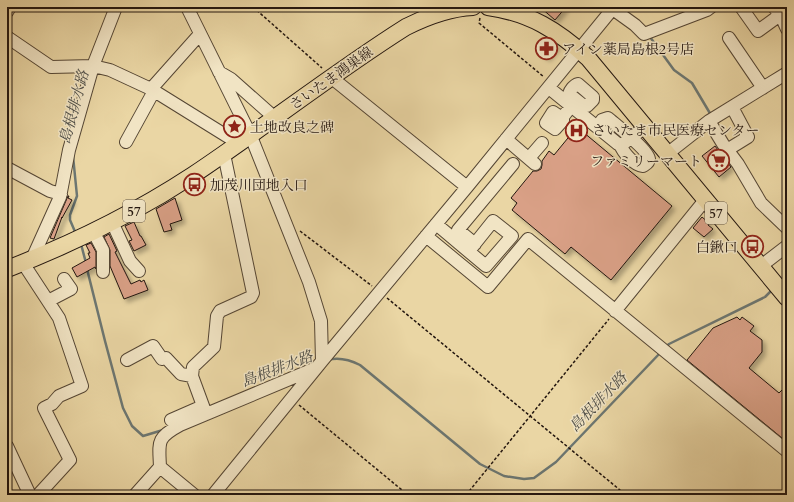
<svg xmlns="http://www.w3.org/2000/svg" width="794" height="502" font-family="Cardo,'Noto Serif JP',serif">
<defs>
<filter id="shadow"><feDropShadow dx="3.5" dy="3.5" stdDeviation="2" flood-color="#0004"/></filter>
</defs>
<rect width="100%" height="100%" fill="#ead6a4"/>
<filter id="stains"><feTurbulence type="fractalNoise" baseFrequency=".005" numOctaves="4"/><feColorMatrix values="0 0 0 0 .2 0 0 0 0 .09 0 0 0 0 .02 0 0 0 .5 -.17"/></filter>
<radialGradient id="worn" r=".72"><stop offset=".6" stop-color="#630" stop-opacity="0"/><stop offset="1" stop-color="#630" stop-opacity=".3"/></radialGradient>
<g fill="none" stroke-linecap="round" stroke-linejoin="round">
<path stroke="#6c7671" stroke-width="2.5" d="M650,37l24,33 18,13 19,32
M73,156l4,40 -7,19v5l6,14
M81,244l5,19
M87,269l18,72 18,67 9,18 11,10 20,-6
M666,347l3,-3 96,-47 5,-5
M328,360c11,-3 22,0 32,5l120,99 24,12 20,3 10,-1 22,-16 105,-110"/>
</g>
<path fill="#d9a086" stroke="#23160f" filter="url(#shadow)" d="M540,7h26l-11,13z
M547,39l10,6 -10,13 -10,-7z
M577,127l95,79 -61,74 -40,-33 -6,7 -53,-44 5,-7 -6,-5 22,-27h4l4,-2 1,-4v-4l7,-10 5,4z
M715,146l16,21 -12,10 -17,-21z
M68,196h1l-1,2 4,2 -10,18v-1l-8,22 -4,-1z
M175,198l7,22 -12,4 2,6 -8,2 -8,-23z
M702,217l7,6 -1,2 5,4 -9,8 -11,-9z
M134,222l6,14h1l5,9 -12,6 -5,-10 3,-1 -7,-14z
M109,234l8,17 -2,1 16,32 9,-4 1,2 3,-2 4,10 -24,9 -14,-33v-16l-6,-13z
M91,243l5,9v17l-1,-2 -18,10 -5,-9 18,-10 -2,-5h2l-4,-8z
M737,317l3,3 2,-3 12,9 -4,5 12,9v12l-13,16 30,25 8,-8v47l-5,6 -95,-78 26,-32z"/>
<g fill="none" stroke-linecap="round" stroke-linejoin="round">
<defs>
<path id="minor" d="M187,7l63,127 59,148 12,39 1,40
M610,7l25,18 9,9 63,-24 4,-3
M741,7l17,24 22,-16
M774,7l8,11 5,11
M7,12l3,-5
M7,37l44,30 42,-1 17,4 41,19 87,54
M729,38l34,50
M219,72l12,7 44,39
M332,78l135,109
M578,84l15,13v3l-6,6h-3l-15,-12c1,-4 5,-9 9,-10z
M549,88l69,56h5l22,-17
M151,89l49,-55
M562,118l-9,-6 -7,11 9,6 8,-9 -1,-2 14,-18
M709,121l14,23 15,20 23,39 26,25
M597,127l5,-7 6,-2c8,7 40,32 41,41 0,4 -3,5 -6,7 -9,-1 -20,-13 -23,-22
M506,139l29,25
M126,142l28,-51
M727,150l21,-13 -16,-30
M667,154l42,-33 78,-48
M529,158l13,-15
M7,168l43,23 11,3
M112,222l18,39 9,10
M436,224l50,42 26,-30 -19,-15 -24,30
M93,231l10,19v22
M426,236l62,51 40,-48 259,212
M475,244l-17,-14 55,-66
M32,259l28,-62 9,-47 24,-84 23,-59
M23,263l36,55 23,68 -23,10 -7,8 -8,4 26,52 -32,35
M761,266l26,-20
M48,301l23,-12 -7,-10
M615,311l90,-111
M127,360l26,-14 9,13 4,-1 15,16 11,2
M206,414l-14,-38 1,-9 21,-20 3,-31 3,-5 31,-14 2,-4 -29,-139
M171,420l32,-14
M7,446l22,47 2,2
M160,467l34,28
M135,495l25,-28c-1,-25 -4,-29 20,-42l136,-57
M213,495l109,-134 145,-174 147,-180"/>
<path id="major" d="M488,7c42,6 69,23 100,51l199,240
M7,269c65,-25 128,-56 186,-94 72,-48 140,-102 213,-148 22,-11 43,-19 67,-20"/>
</defs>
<use href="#minor" stroke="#554634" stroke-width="14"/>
<use href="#major" stroke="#23160f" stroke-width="18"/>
<path stroke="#23160f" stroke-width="1.5" stroke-dasharray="3 2" stroke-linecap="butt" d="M253,7l69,61
M480,18l-1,5 65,54
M300,231l72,55
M783,276l4,-3
M387,298l239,197
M299,405l109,90
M466,495l143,-176"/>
<use href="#minor" stroke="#f1e4c4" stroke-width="12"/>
<use href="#major" stroke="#ead6a4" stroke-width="16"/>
</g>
<defs>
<symbol id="pharmacy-ring" viewBox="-11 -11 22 22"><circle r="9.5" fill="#f1e4c4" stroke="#8f2418" stroke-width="1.5"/><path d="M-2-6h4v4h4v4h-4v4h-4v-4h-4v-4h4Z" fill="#8f2418"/></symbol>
<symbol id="sight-ring" viewBox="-11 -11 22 22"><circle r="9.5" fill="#f1e4c4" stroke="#8f2418" stroke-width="1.5"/><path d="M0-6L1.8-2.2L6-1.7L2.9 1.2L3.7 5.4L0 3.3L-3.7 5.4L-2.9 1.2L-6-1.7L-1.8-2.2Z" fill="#8f2418"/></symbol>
<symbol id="hospital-ring" viewBox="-11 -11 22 22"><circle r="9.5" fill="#f1e4c4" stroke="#8f2418" stroke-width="1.5"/><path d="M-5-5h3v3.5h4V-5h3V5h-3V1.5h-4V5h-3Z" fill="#8f2418"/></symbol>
<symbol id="supermarket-ring" viewBox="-11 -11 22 22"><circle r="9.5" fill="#f1e4c4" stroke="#8f2418" stroke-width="1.5"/><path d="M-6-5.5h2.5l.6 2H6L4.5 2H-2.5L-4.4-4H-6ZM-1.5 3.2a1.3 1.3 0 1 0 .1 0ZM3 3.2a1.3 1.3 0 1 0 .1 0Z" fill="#8f2418"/></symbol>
<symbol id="bus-ring" viewBox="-11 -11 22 22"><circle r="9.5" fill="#f1e4c4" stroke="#8f2418" stroke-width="1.5"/><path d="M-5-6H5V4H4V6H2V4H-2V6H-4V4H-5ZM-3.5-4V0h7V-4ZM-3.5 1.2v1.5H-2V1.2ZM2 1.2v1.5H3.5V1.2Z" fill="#8f2418"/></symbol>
</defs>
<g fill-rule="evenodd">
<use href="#pharmacy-ring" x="534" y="36" width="25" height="25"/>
<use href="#sight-ring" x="222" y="114" width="25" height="25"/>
<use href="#hospital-ring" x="564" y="118" width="25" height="25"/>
<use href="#supermarket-ring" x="706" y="148" width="25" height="25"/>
<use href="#bus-ring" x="182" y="172" width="25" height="25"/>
<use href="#bus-ring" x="740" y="234" width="25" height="25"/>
</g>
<g text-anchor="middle" stroke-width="3" stroke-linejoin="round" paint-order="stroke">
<g fill="#f1e4c4" stroke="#615445" stroke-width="1">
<rect x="123" y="200" width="22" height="22" rx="3"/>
<rect x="705" y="202" width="22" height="22" rx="3"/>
</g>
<g font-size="13" font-weight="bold" fill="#23160f">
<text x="134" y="216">57</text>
<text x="716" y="218">57</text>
</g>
<g font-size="14" fill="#23160f" stroke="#f1e4c4" text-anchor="start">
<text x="562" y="54">アイン薬局島根2号店</text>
<text x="250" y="132">土地改良之碑</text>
<text x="592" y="135">さいたま市民医療センター</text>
<text x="702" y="166" text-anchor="end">ファミリーマート</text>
<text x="210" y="190">加茂川団地入口</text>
<text x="738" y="252" text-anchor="end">白鍬口</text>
</g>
<g font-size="14" fill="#23160f" stroke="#f1e4c4">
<text transform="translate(331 78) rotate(-35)" y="5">さいたま鴻巣線</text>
</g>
<g font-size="15" font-style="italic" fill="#4e4e48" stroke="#f1e4c4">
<text transform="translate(74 107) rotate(-75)" y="5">島根排水路</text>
<text transform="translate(277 369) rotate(-21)" y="5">島根排水路</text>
<text transform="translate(598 402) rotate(-46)" y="5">島根排水路</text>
</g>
</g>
<rect width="794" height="502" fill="none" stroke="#ead6a4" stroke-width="24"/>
<rect x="8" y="8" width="778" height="486" fill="none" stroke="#23160f" stroke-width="2"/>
<rect x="12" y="12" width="770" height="478" fill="none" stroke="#23160f"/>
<rect width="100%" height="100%" filter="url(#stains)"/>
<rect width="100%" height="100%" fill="url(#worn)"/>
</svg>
